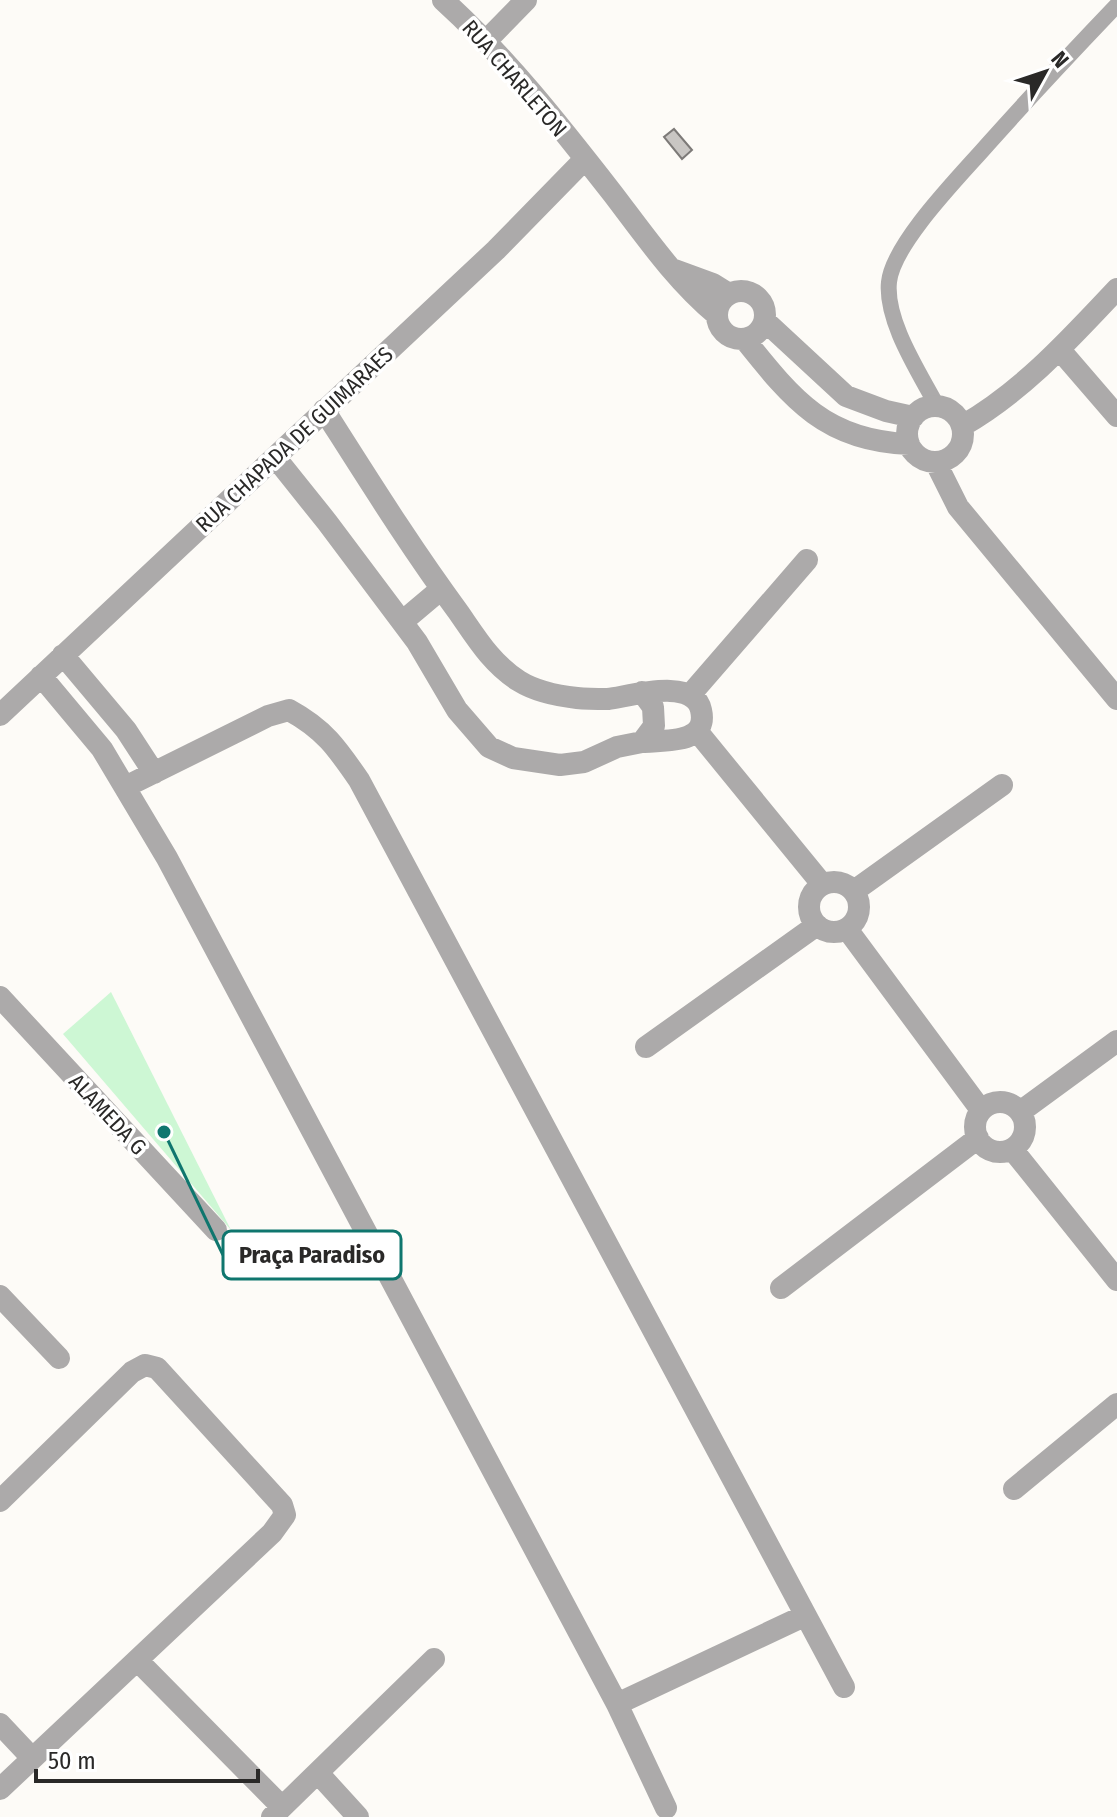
<svg xmlns="http://www.w3.org/2000/svg" width="1117" height="1817" font-family="'Fira Sans Condensed',sans-serif">
<rect width="100%" height="100%" fill="#fdfbf7"/>
<path fill="#cdf7d4" d="M111,992l120,238 -168,-196z"/>
<path fill="#c9c6c3" stroke="#7d7a78" stroke-width="2" d="M674,129l18,21 -10,9 -18,-22z"/>
<g fill="none" stroke-linecap="round" stroke-linejoin="round">
<path stroke="#acaaaa" stroke-width="16" d="M937,406c-18,-34 -52,-85 -48,-124 4,-39 73,-108 99,-138 42,-47 85,-93 129,-139"/>
<path stroke="#acaaaa" stroke-width="22" d="M443,0c64,58 117,126 170,194 32,42 63,87 104,121
M487,40l39,-40
M672,269l41,15 16,10
M717 315a24 24 0 1 1 48 0a24 24 0 1 1-48 0Z
M765,321l81,75 40,15 27,6
M745,340c48,60 81,101 164,104
M1060,350l57,66
M907 434a28 28 0 1 1 56 0a28 28 0 1 1-56 0Z
M324,410c44,69 87,138 135,203 18,26 33,51 60,68 16,10 40,15 58,17 10,1 21,1 31,1 23,-3 86,-22 93,11 8,35 -38,30 -59,32l12,-16 -1,-19 -11,-15
M962,426c61,-35 107,-86 155,-137
M275,457l52,65 90,120 40,68 32,37 24,11 47,7 24,-3 33,-15 25,-5
M936,463l22,44 159,192
M402,622l38,-32
M63,655l63,75 28,43
M41,676l61,73 65,109 450,846 49,104
M690,695l117,-135
M0,715l496,-465 89,-91
M697,731l125,153
M125,787l143,-71 21,-6c35,19 48,38 70,70l485,907
M809 907a25 25 0 1 1 50 0a25 25 0 1 1-50 0Z
M854,891l148,-106
M847,929l134,181
M0,997l216,233
M646,1047l171,-122
M975 1127a25 25 0 1 1 50 0a25 25 0 1 1-50 0Z
M1020,1112l97,-71
M1012,1149l105,131
M781,1288l197,-150
M0,1296l59,62
M1014,1489l103,-85
M0,1501l132,-129 13,-7 12,3 125,137 3,10 -13,18 -272,256
M137,1660l145,147
M617,1704l187,-88
M0,1724l32,34
M318,1773l40,44
M272,1817l162,-158"/>
</g>
<g text-anchor="middle" stroke-width="7" stroke-linejoin="round" paint-order="stroke">
<g font-size="22" fill="#2a2928" stroke="#fff">
<text transform="translate(515 78) rotate(49)" y="8">RUA CHARLETON</text>
<text transform="translate(294 439) rotate(-43)" y="8">RUA CHAPADA DE GUIMARAES</text>
<text transform="translate(108 1114) rotate(47)" y="8">ALAMEDA G</text>
</g>
</g>
<path fill="none" stroke="#0f766e" stroke-width="3" d="M164 1132L223 1255"/>
<circle fill="#0f766e" stroke="#fff" stroke-width="3" cx="164" cy="1132" r="8"/>
<rect fill="#fff" stroke="#0f766e" stroke-width="3" x="223" y="1231" width="178" height="48" rx="8"/>
<g font-size="24" text-anchor="middle" font-weight="bold" fill="#2a2928">
<text x="312" y="1263">Praça Paradiso</text>
</g>
<g transform="translate(1045 72) rotate(50)" stroke="#ffffff" stroke-width="6" paint-order="stroke">
<path d="M0-6L14 30L0 20L-14 30Z" fill="#2a2928"/>
<text y="-12" font-size="22" font-weight="bold" text-anchor="middle" fill="#2a2928">N</text>
</g>
<path d="M36 1769v12h222v-12" fill="none" stroke="#2a2928" stroke-width="4"/>
<text x="48" y="1769" font-size="24" fill="#2a2928" stroke="#ffffff" stroke-width="6" paint-order="stroke">50 m</text>
</svg>
